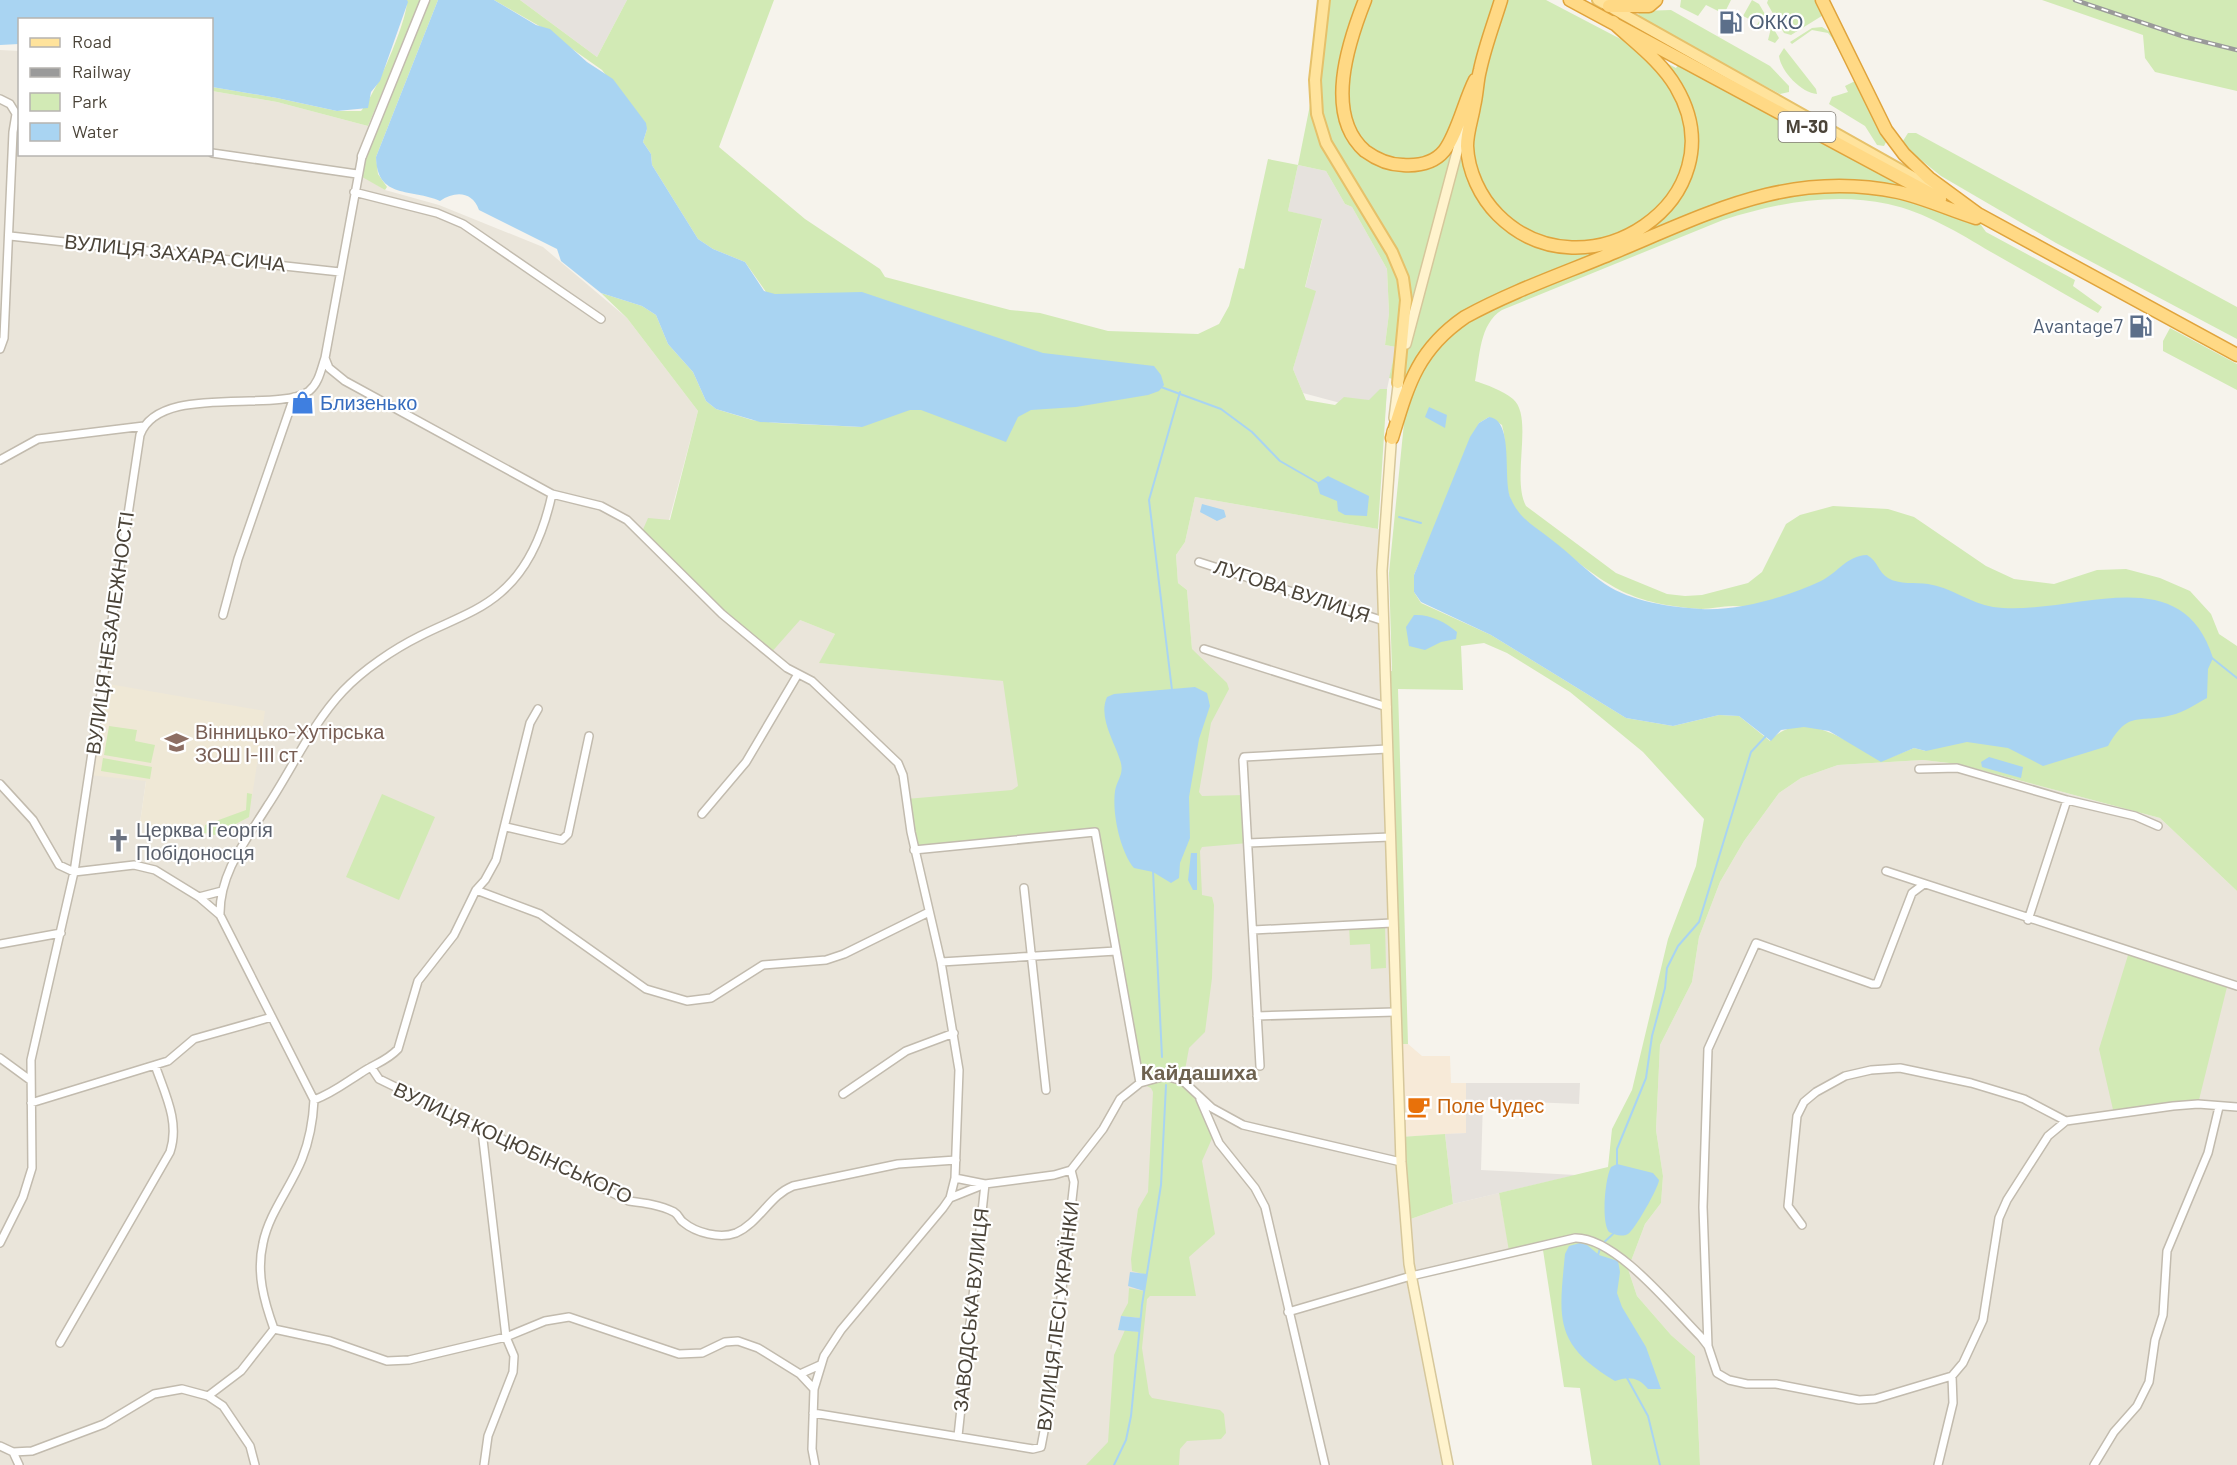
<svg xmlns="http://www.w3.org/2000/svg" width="2237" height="1465" font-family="Barlow,sans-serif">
<rect width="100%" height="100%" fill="#f6f3ec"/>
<path fill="#eae5da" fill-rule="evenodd" d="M0,50l19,1 1,103h192v-63l65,11 91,24 -6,30 4,22 19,12 54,15 104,42 84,71 71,93 -29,109 131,100 35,14 -15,29 198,19 176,-9 -7,-83 -9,-7 -2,-28 9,-13 10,-45 189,33 21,691 48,-17 46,-11 11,60 -99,23 37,189h-1448zM146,781l70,54 -76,-12z
M1923,760l35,4 202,54 77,73v574h-537l-5,-109 -24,-21 -34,-39 -9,-27 17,-45 16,-21 2,-27 -7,-46 4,-85 32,-63 7,-45 21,-55 24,-41 35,-48 22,-15 37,-13z"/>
<path fill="#f7ead8" d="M1396,1044h12l14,12h28l1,27h15v50l-66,4z"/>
<path fill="#e6e2dd" d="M520,0h107l-30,57z
M1298,165l28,6 19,33 7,3 35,62 2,44 -4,32 11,2 -9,42 -2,26 -82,-22 -10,-24 22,-78 -10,-3 17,-68 -34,-9z
M1466,1083h114l-1,21 -96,-4 -2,70 95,5 -123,29 -8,-70 21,-1z"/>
<path fill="#efe8d6" d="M103,683l162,28 -16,106 -33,18 -76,-12 6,-42 -57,-6z"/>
<path fill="#d2eab5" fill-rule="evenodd" d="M407,0h14l-53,126 -91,-24 -65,-11v-4l65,11 60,13h24c13,-14 47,-91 46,-111z
M425,0h13l-62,157 2,17 9,13 -2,3 -28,-16z
M494,0h26l77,57 30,-57h147l-55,147 86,72 75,50 5,8 125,33 30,3 68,18 90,3 21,-10 10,-18 10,-38 5,1 24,-110 30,6 13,-65 8,-100h227l130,68 6,-9 294,159 10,14 89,48 -2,6 29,21 -4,6c-36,-20 -71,-41 -107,-61 -32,-19 -66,-40 -103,-48 -56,-12 -111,-1 -165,16l-221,90c-23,14 -22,47 -27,71 12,4 27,9 38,18 21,18 -2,79 13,107l90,67 51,21 18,2 17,-1 46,-12 14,-11 24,-48 14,-9 33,-9 55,3 26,8 72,49 28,13 40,5 43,-14 29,-1 34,9 30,13 21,23 8,20 18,12v245l-77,-73 -202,-54 -35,-4 -85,5 -37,13 -22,15 -35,48 -24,41 -21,55 -7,45 -32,63 -4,85 7,46 -2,27 -16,21 -17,45 9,27 34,39 24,21 5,109h-108l-12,-77 -16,-1 -21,-137 -33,7 -11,-64 109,-26 4,-38 20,-39 36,-151 28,-73 8,-47 -61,-67 -73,-60 -63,-39 -23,-10 -23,3 2,44 -65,-1 10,355h-12l-10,-372 6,-1 -3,-98 19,-190 -19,-5 7,-31 -11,-2 4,-32 -2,-44 -35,-62 -7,-3 -19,-33 -28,-6 -10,46 34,8 -17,68 11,4 -23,78 13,31 29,5 9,-8 25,3 11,-11h7l-9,140 -183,-32 -10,45 -9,13 2,28 9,7 5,59 35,34 2,6 -18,34 -12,69 3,4 43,-1 3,48 -46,4 -2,4 2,44 10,2 2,8 -2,73 -7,54 -16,16 -6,33 10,8 21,45 -12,27 13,73 -26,23 7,39h-46l-3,3 -5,49 7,46 3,4 68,12 4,4 2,19 -5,6 -34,2 -7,8 -1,16h-93l22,-23 6,-87 11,-25 14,2 1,-14 -19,-2 7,-13 1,-15 15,3 3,-16 -15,-4 -1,-12 7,-50 10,-17 5,-100 -2,-4 -11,-5 -45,-251 -181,18 -8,-51 106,-9 6,-4 -15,-105 -184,-18 16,-29 -35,-14 -30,34 -129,-120 7,-16 22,2 28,-109 -71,-93 -26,-25 41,13 14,9 12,29 25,28 13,29 10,8 36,11 25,3 84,4 -116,-165 -32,-13 -15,-10 -46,-74 -1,-11 -8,-12 4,-13 -45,-59 -61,-43zM1489,417l13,8c7,24 -1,49 8,73 8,22 29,34 47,48 53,42 74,58 144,63 10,0 21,-3 32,-3 9,0 18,2 27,2l166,143 -12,-3 -33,13c-31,-18 -79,-55 -111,-20l-31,-25 -20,-1 -46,11 -47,-8 -135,-83 -70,-32 -7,-11v-17l65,-152z
M1681,0h50l-7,14 -18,-9 -8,11 -18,-9z
M1752,0l7,4 20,34 -4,5 -7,-3 3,-12 -6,-4 -3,4 -5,-3 4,-7 -6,-3 -4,5 -8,-4z
M1768,0h49l8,14 -34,21 -7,-2 -17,-30z
M2042,0h195v91l-82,-19 -10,-14 -2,-23z
M1671,10l99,56 19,20v6l-9,2 -126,-67 -13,-8 -3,-5 4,-3z
M1822,27l13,8 52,105 -3,6 -7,-1 -12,-19 -36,-22 3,-7 16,-5 -3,-6 10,-5 -23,-43 -4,-5 -16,-3 -20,14 -2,-2 22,-14z
M1784,48l32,41 1,5c-15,-1 -36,-22 -38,-38z
M1908,133h8l321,174v32l-181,-96 -115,-67 -40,-32z
M2170,328l67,36v26l-74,-39v-10z
M109,726l28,4 -2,11 20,4 -4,18 -47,-8z
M103,758l49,9 -2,12 -49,-8z
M247,793l5,1 -3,23 -34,18 -11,-2 1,-8 41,-15z
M382,794l53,23 -36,83 -53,-23z
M1385,923l1,45 -15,1 -1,-25 -20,1 -1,-20z
M2129,952l99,31 -30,121 -84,10 -15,-65z
M1445,1134l8,70 -48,17 -5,-84z"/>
<path fill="#a9d4f2" d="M0,0h407l1,2 -28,79 -9,11 -3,16 -31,3 -60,-13 -65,-11v-67h-192l-1,24 -19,1z
M438,0h56l42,25 14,4 37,33 26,17 33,44 1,6 -4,13 8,12 1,11 46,74 15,10 32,13 19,29 11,3 87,-2 181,61 111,13 7,9 3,10 -5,6 -11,4 -72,12 -45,3 -13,7 -12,25 -85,-32h-11l-48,17 -102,-5 -44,-13 -10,-8 -13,-29 -25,-28 -12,-29 -14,-9 -41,-13 -40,-32 -4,-12 -78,-39c-7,-19 -24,-19 -39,-9 -28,-13 -63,-1 -64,-44z
M1429,407l18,8 -2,13 -20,-11z
M1489,417c26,3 13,63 22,82 9,21 25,28 41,41 19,14 34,31 53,44 27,18 65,23 96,25 39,2 85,-12 120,-28 18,-9 25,-25 46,-26 11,6 11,17 21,23 11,7 28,4 40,6 22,3 42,19 65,23 76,11 188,-53 220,51l-5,11 -1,29c-11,6 -23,14 -35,17 -34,9 -43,-6 -64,31l-65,20 -35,-18 -41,-6 -41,9 -12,-3 -33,14 -52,-31 -25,-4 -23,3 -10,11 -32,-25 -20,-1 -46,11 -47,-8 -135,-83 -70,-33 -7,-10v-17l56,-138 9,-14z
M1328,476l41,20 -2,20 -22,-1 -7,-4 -1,-10 -17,-7 -3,-11z
M1202,504l22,6 2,7 -9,4 -17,-9z
M1414,615c15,-1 32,7 43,17l-1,7 -15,3 -16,8 -16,-4 -3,-19z
M1195,687l12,6 3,13 -11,33 -10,58 1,41 -10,25 -1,15 -8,5 -18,-11 -19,-4c-14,-17 -22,-55 -19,-77 2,-12 10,-17 5,-31 -6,-19 -22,-43 -13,-63l7,-3z
M1989,757l34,10 -2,11 -39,-11 -1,-5z
M1191,853h6v37h-4l-5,-10z
M1617,1164l36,9 6,7c0,7 -25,51 -31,54 -6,3 -13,1 -19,-2 -8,-10 -4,-54 2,-65z
M1580,1243l7,2 12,10 19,6 2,11 -3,21 5,14 24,40 15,42h-13c-9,-12 -20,-13 -33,-8 -62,-37 -56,-63 -50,-127l4,-8z
M1130,1272l17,2 -3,17 -16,-5z
M1121,1316l20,2 -2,14 -21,-2z"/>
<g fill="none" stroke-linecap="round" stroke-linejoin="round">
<path stroke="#a9d4f2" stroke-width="2" d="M1161,387l60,22 31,23 28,29 40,23
M1399,517l22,6
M2212,658l25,20
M1172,690l-23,-190 31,-108
M1153,871l9,186
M1617,1165v-16l29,-71 6,-42 13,-48 2,-20 11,-22 21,-24 52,-170 15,-16
M1598,1255l3,-10 12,-11
M1626,1376l22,40 12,49
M1114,1465l12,-25 5,-24 11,-111 19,-120 5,-100"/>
<defs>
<path id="minor" d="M0,99l10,5 8,13
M212,153l145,21
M354,192l83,21 26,11 138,95
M10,236l330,36
M0,349l4,-11 9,-206 3,-18
M325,358l4,10 16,13 207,113 49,12 26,14 95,94 65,54 25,13 86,82 5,12 8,57 30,130 18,108 -4,108 -5,20 -7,10 -102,122 -17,26 -10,33 -2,60 3,16
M0,460l38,-21 106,-13
M1199,562l185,59
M223,615l15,-56 56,-162
M1204,649l183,58
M1919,769l38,-1 110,32 68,16 23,10
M0,784l33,36 26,45 15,7 60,-7 21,5 44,27 21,18
M702,814l44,-52 52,-88
M506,827l56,13 6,-6 21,-98
M1248,843l142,-6
M914,850l181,-18 45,251
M1886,871l351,115
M1024,888l22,202
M476,890l64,24 106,75 41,12 24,-3 52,-33 63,-5 18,-6 85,-42
M199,897l23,-6
M2028,920l39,-120
M1253,930l139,-7
M0,944l61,-11
M941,962l175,-11
M1257,1016l138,-4
M0,1058l30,22
M1260,1066l-17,-306 1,-3 143,-8
M371,1067l8,12 250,122c16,2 31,4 45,11 5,3 5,7 9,10 13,11 37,17 53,11 23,-10 34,-38 57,-47l105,-22 58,-4
M843,1094l63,-43 48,-18
M1200,1099l19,44 36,45 10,19 60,258
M314,1100c19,-7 31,-17 47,-27 13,-9 26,-12 37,-24l20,-68 36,-46 22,-45 9,-10 11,-20 34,-137 8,-14
M31,1103l137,-42 26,-22 78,-22
M482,1131l24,206 8,19 -1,16 -25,64 -4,29
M955,1178l30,6 -27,252
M950,1198l35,-14 69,-9 17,-5 32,-41 17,-30 20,-16 25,-7 18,5 29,27 31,17 158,37
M1802,1225l-14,-19 9,-90 7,-14 12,-10 29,-16 26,-6 29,-2 71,15 53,16 42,22 107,-15 25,-2 39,3
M0,1243l23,-46 9,-29 -1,-108 43,-188 66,-437c19,-53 136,-21 169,-44 10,-8 12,-22 16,-33l37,-202
M1288,1312l123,-36 164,-38c41,-1 98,71 126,99l7,9 9,27 12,7 18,4h29l83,16 16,-1 77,-23 11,-13 20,-43 16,-102 8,-18 41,-64 18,-15
M274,1329c-10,-28 -18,-56 -11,-86 6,-30 28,-56 39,-84 8,-20 11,-38 12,-59l-94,-185c-1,-42 27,-76 48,-110 25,-38 44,-81 75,-114 21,-22 51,-42 77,-55 27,-14 57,-23 80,-43 30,-25 44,-62 52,-99
M274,1329l56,12 57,20 22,-1 97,-23 39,-16 24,-4 110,37 23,-1 23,-11 13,-1 20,7 42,26 14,15
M60,1343l110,-191c10,-30 -5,-58 -15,-87
M1708,1346l-5,-139 5,-158 48,-106 116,41h5l35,-91 12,-9
M800,1374l20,-9
M208,1396l33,-25 33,-42
M813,1413l220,36 8,-2 8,-42 25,-223 -3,-12
M0,1446l13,6 19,-1 72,-27 50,-30 28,-5 26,7 15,10 27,40 5,19
M13,1452l6,13
M1938,1465l15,-62 -1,-27
M2094,1465l20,-33 23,-26 12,-24 6,-42 8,-25 4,-64 41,-98 11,-46"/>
<path id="tertiary" d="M362,156l63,-156"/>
<path id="secondary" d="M1406,344l59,-222
M1394,418l5,-40
M1392,431l-10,140 19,591 8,102 39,201"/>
<path id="primary" d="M1324,0l-9,80 2,34 9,29 66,109 11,26 3,22 -8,83
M1598,0l338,190"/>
<path id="trunk" d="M1365,0c-17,43 -41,115 0,151 11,8 24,14 38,14 15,1 31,-2 41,-14 13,-16 21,-52 31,-71
M1501,0c-7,23 -16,46 -21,70 -3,11 -3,24 -6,36 -2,13 -7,26 -7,40 1,25 13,51 31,69 87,87 244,-16 178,-128 -15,-26 -42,-45 -63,-65
M1570,0l370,199
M1822,0l64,130 18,24 25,24 49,36 259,141
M1609,6h40l7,-6
M1392,438c16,-53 25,-88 73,-121 47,-26 100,-44 150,-65 96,-40 175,-82 283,-60 27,6 52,18 78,26"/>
</defs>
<use href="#minor" stroke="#c2bbae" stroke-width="10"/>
<use href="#tertiary" stroke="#c2bbae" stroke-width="11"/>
<use href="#secondary" stroke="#d6c79b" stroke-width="12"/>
<use href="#primary" stroke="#e6c16a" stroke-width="14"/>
<use href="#trunk" stroke="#e0a43c" stroke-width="15"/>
<use href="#minor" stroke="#fff" stroke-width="7"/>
<use href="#tertiary" stroke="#fff" stroke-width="8"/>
<use href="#secondary" stroke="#fff3cd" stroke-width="9"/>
<use href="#primary" stroke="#ffe39c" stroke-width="10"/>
<use href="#trunk" stroke="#ffd985" stroke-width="12"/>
<defs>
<path id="rail" d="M2075,0l110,37 52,13"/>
</defs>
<use href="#rail" stroke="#9a9a9a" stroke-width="4.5"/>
<use href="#rail" stroke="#fff" stroke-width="2" stroke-dasharray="7" stroke-linecap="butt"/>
</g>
<defs>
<symbol id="fuel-bare" viewBox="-9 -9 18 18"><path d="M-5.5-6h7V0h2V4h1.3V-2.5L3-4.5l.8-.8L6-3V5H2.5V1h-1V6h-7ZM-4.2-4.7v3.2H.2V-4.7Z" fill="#5c6f8a" stroke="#fff" stroke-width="2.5" paint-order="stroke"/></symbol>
<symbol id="shop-bare" viewBox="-9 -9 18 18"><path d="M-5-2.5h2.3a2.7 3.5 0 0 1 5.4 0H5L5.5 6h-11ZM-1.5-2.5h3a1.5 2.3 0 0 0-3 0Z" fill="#3f7fe0" stroke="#fff" stroke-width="2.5" paint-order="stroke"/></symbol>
<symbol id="school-bare" viewBox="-9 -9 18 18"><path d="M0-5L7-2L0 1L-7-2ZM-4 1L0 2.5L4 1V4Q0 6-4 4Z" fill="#8d6e63" stroke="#fff" stroke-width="2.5" paint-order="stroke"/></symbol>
<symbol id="church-bare" viewBox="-9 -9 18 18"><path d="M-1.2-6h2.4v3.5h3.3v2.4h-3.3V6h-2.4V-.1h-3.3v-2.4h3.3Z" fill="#6b7280" stroke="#fff" stroke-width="2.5" paint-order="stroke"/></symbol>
<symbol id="cafe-bare" viewBox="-9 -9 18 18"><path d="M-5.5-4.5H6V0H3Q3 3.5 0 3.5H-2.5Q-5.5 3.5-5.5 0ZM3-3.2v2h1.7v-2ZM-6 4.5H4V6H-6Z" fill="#e8710a" stroke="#fff" stroke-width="2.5" paint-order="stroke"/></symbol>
</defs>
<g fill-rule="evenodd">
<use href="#fuel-bare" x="1714" y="6" width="33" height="33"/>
<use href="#fuel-bare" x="2124" y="310" width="33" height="33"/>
<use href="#shop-bare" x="286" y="386" width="33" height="33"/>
<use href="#school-bare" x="160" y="726" width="33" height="33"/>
<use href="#church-bare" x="102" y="824" width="33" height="33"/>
<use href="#cafe-bare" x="1402" y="1090" width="33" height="33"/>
</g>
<g text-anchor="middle" stroke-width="4.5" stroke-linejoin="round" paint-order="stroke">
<rect fill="#fff" stroke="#817c74" stroke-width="1.5" x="1778.5" y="112" width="57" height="30" rx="4.5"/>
<g font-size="18" font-weight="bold" fill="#4b4439">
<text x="1807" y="133">М-30</text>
</g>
<g font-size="20" fill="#4e5e75" stroke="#fff" text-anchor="start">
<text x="1749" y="29">ОККО</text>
<text x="2123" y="333" text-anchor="end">Avantage7</text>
</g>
<g font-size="20" fill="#4b4439" stroke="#fff">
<text transform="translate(175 253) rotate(6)" y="7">ВУЛИЦЯ ЗАХАРА СИЧА</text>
<text transform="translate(1292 591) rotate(18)" y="7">ЛУГОВА ВУЛИЦЯ</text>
<text transform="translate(110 633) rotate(-82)" y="7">ВУЛИЦЯ НЕЗАЛЕЖНОСТІ</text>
<text transform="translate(513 1143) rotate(25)" y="7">ВУЛИЦЯ КОЦЮБІНСЬКОГО</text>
<text transform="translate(971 1310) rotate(-84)" y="7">ЗАВОДСЬКА ВУЛИЦЯ</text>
<text transform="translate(1058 1316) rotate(-83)" y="7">ВУЛИЦЯ ЛЕСІ УКРАЇНКИ</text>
</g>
<g font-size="20" fill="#366cbe" stroke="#fff" text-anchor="start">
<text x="320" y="410">Близенько</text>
</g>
<g font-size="20" fill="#785e54" stroke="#fff" text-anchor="start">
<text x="195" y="739">Вінницько-Хутірська<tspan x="195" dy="23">ЗОШ І-ІІІ ст.</tspan></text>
</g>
<g font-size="20" fill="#5b616d" stroke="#fff" text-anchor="start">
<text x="136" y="837">Церква Георгія<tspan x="136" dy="23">Побідоносця</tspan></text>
</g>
<g font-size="20" fill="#c56008" stroke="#fff" text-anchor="start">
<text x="1437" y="1113">Поле Чудес</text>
</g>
<g font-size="21" font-weight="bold" fill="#6e6250" stroke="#fff">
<text x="1199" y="1080">Кайдашиха</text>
</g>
</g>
<rect x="18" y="18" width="195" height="138" fill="#ffffff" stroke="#b7b4b0" stroke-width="1.5"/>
<rect x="30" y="38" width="30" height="9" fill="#ffe39c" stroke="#b7b4b0" stroke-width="1.5"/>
<text x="72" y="48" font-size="18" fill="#4b4439">Road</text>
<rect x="30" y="68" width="30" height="9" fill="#9a9a9a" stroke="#b7b4b0" stroke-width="1.5"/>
<text x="72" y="78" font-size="18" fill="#4b4439">Railway</text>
<rect x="30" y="93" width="30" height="18" fill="#d2eab5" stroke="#b7b4b0" stroke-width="1.5"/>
<text x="72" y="108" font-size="18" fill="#4b4439">Park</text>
<rect x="30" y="123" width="30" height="18" fill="#a9d4f2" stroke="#b7b4b0" stroke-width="1.5"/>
<text x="72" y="138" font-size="18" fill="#4b4439">Water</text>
</svg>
